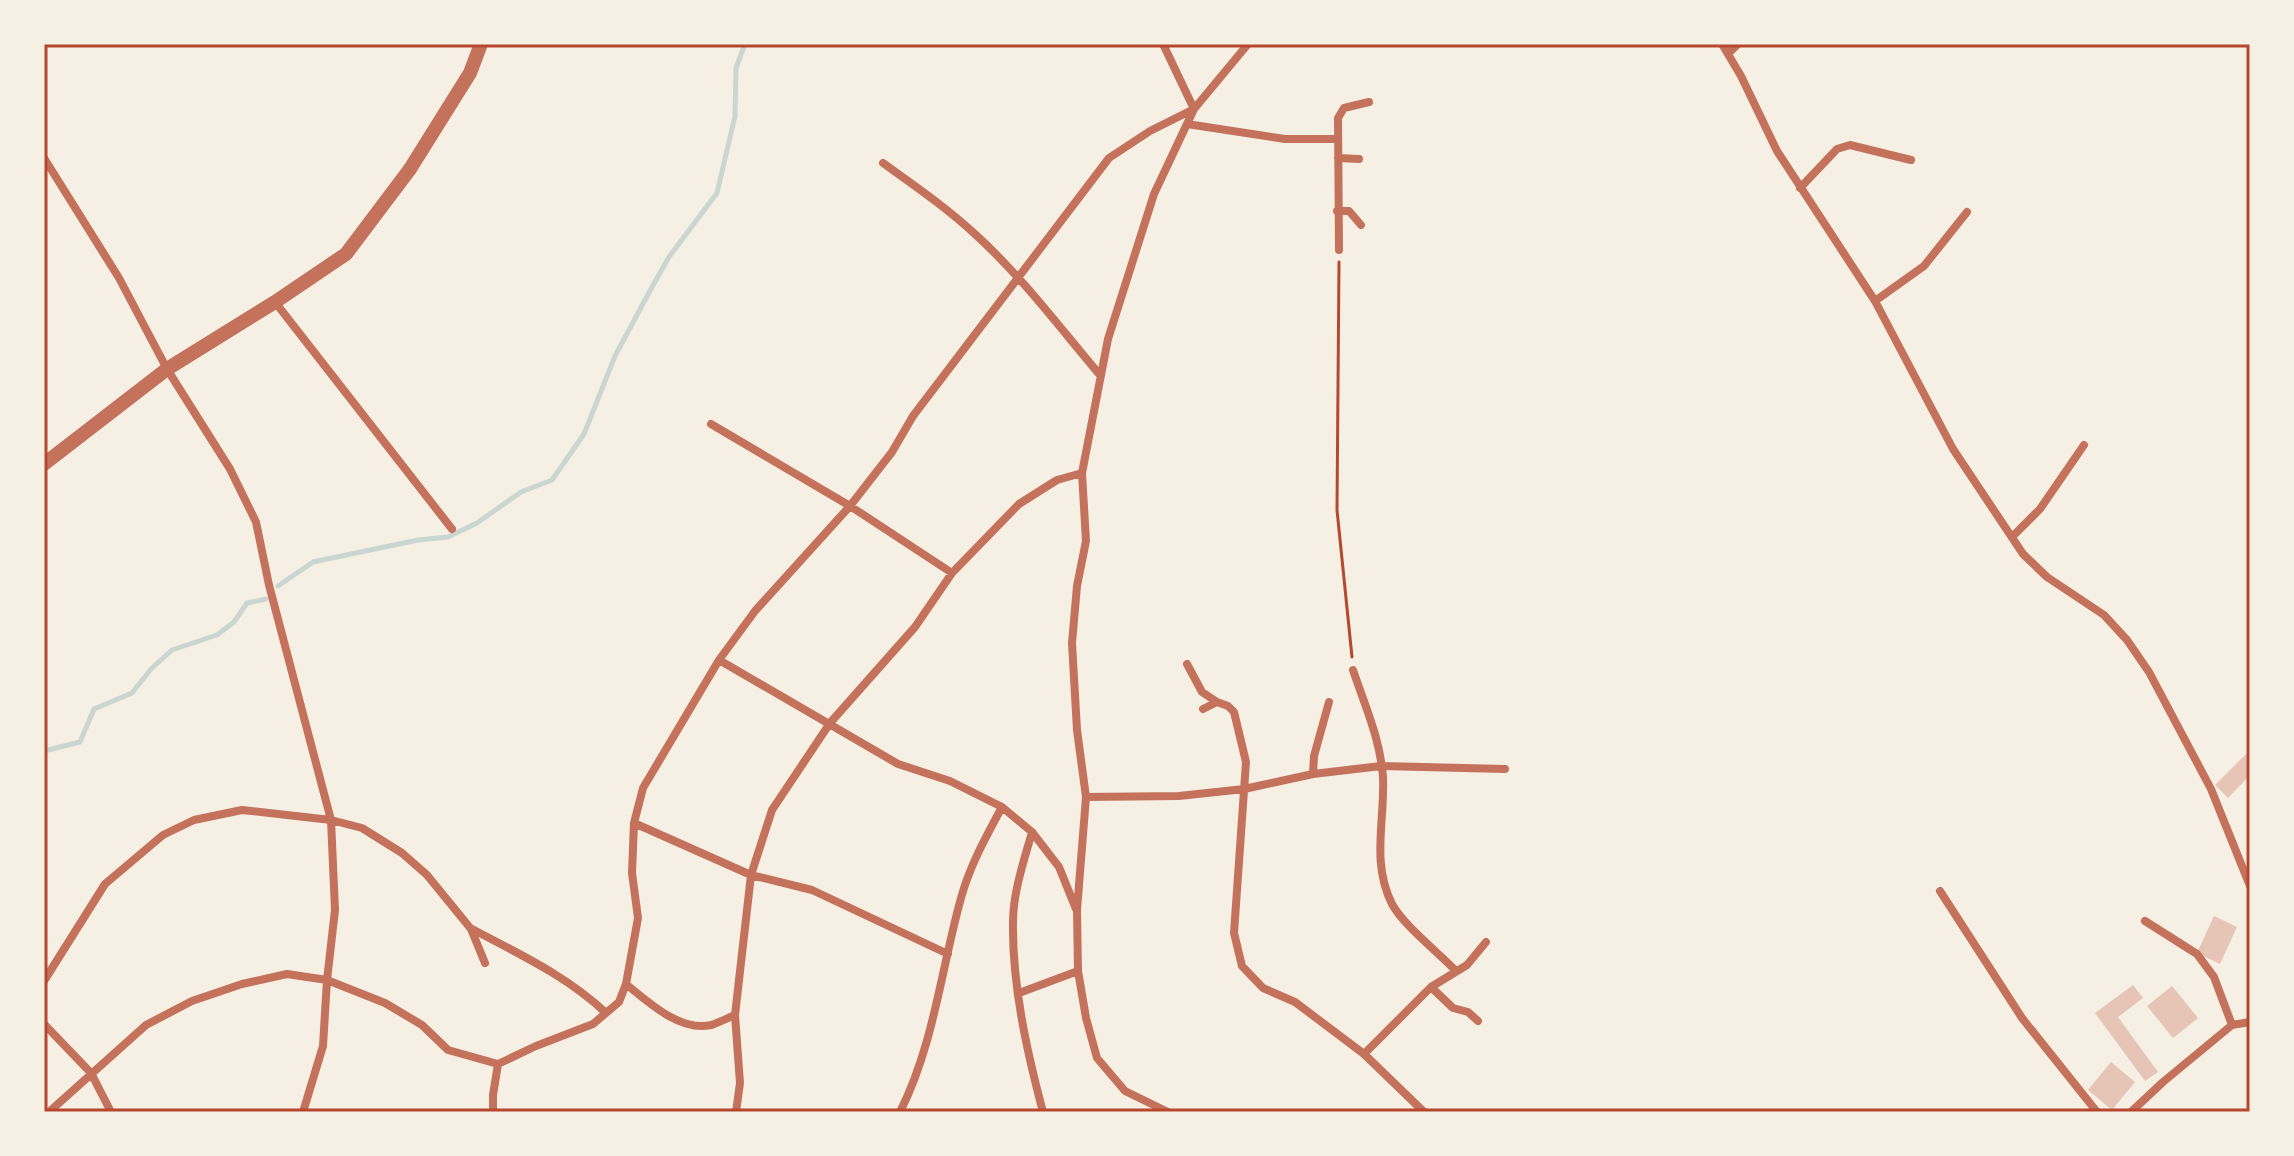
<svg xmlns="http://www.w3.org/2000/svg" width="2294" height="1156" font-family="Signika,sans-serif">
<rect width="100%" height="100%" fill="#f6efe4"/>
<g fill="none" stroke-linecap="round" stroke-linejoin="round">
<path stroke="#c9d6d2" stroke-width="5" d="M278,586l35,-24 105,-22 30,-3 29,-14 44,-31 31,-12 32,-46 31,-78 37,-69 17,-30 48,-64 18,-77 1,-48 9,-24
M44,751l36,-9 14,-33 38,-16 19,-24 21,-19 45,-15 17,-13 13,-19 19,-4"/>
</g>
<path fill="#e6c5b7" d="M2248,752l2,2v21l-22,23 -13,-13z
M2214,916l23,11 -17,37 -23,-11z
M2133,985l10,13 -25,19 40,55 -13,9 -50,-68z
M2172,986l26,32 -25,20 -26,-32z
M2111,1062l24,20 -23,28 -24,-20z"/>
<g fill="none" stroke-linecap="round" stroke-linejoin="round">
<path stroke="#b5482f" stroke-width="3" d="M1339,262l-2,248 15,147"/>
<path stroke="#c5725c" stroke-width="8" d="M1722,44l19,32 36,75 98,150 78,148 70,105 24,23 57,38 23,25 22,32 62,117 39,97
M1728,54l10,-10
M1187,124l98,15h53
M44,158l75,120 48,91 63,100 26,53 13,63 62,235 4,90 -8,70 -4,66 -20,66
M1338,158l21,1
M883,163c32,23 64,45 93,72 46,42 84,93 124,140
M1800,188l37,-39 13,-4 61,15
M1337,211h12l12,14
M1339,250l-1,-132 6,-10 25,-6
M1875,301l49,-35 43,-54
M275,302l177,227
M711,424l139,82 102,67
M2012,537l28,-28 44,-64
M719,660l179,104 52,17 52,26 30,25 27,35 17,42
M1187,664l15,28 15,10
M1353,670c12,36 27,68 30,107 2,44 -12,85 9,127 12,22 46,48 64,67
M1203,709l14,-7 11,4 6,6 12,50 -12,171 8,33 21,22 32,14 69,52 60,58
M1313,774l1,-18 15,-54
M1086,797l93,-1 65,-7 69,-15 68,-8 124,3
M634,823l117,52 61,15 136,64
M1032,832c-8,29 -19,60 -19,90 -1,63 14,130 30,190
M1940,891l82,127 75,94
M2145,921l52,33 17,23 18,48
M472,929c47,25 95,47 134,84
M44,981l61,-97 58,-49 31,-15 48,-10 89,10 31,8 40,25 25,22 44,54 14,34
M626,984c22,18 54,48 85,41 8,-2 16,-7 24,-10
M1431,987l22,21 15,4 10,9
M1019,993l59,-22
M44,1024l47,49 20,39
M1364,1054l67,-67 36,-22 19,-23
M49,1112l97,-87 46,-24 50,-17 45,-10 40,6 58,23 37,22 26,25 50,14 38,-18 57,-22 26,-22 7,-18 12,-66 -6,-45 2,-50 9,-35 76,-128 36,-49 95,-105 42,-54 21,-36 196,-258 41,-27 44,-22 -31,-65
M493,1112v-17l5,-31
M736,1112l4,-29 -5,-68 16,-140 21,-65 58,-87 85,-96 37,-54 67,-69 38,-24 25,-7
M900,1112c34,-68 41,-142 61,-214 9,-33 25,-61 41,-91
M1168,1112l-43,-21 -28,-33 -11,-40 -8,-47 -1,-61 9,-113 -9,-67 -5,-87 5,-57 9,-45 -4,-68 26,-134 46,-145 40,-85 54,-65
M2131,1112l32,-30 69,-57 18,-3"/>
<path stroke="#c5725c" stroke-width="14" d="M44,464l123,-95 108,-67 71,-48 64,-85 60,-96 11,-29"/>
</g>
<rect width="2294" height="1156" fill="none" stroke="#f6efe4" stroke-width="92"/>
<rect x="46" y="46" width="2202" height="1064" fill="none" stroke="#b5482f" stroke-width="3"/>
</svg>
